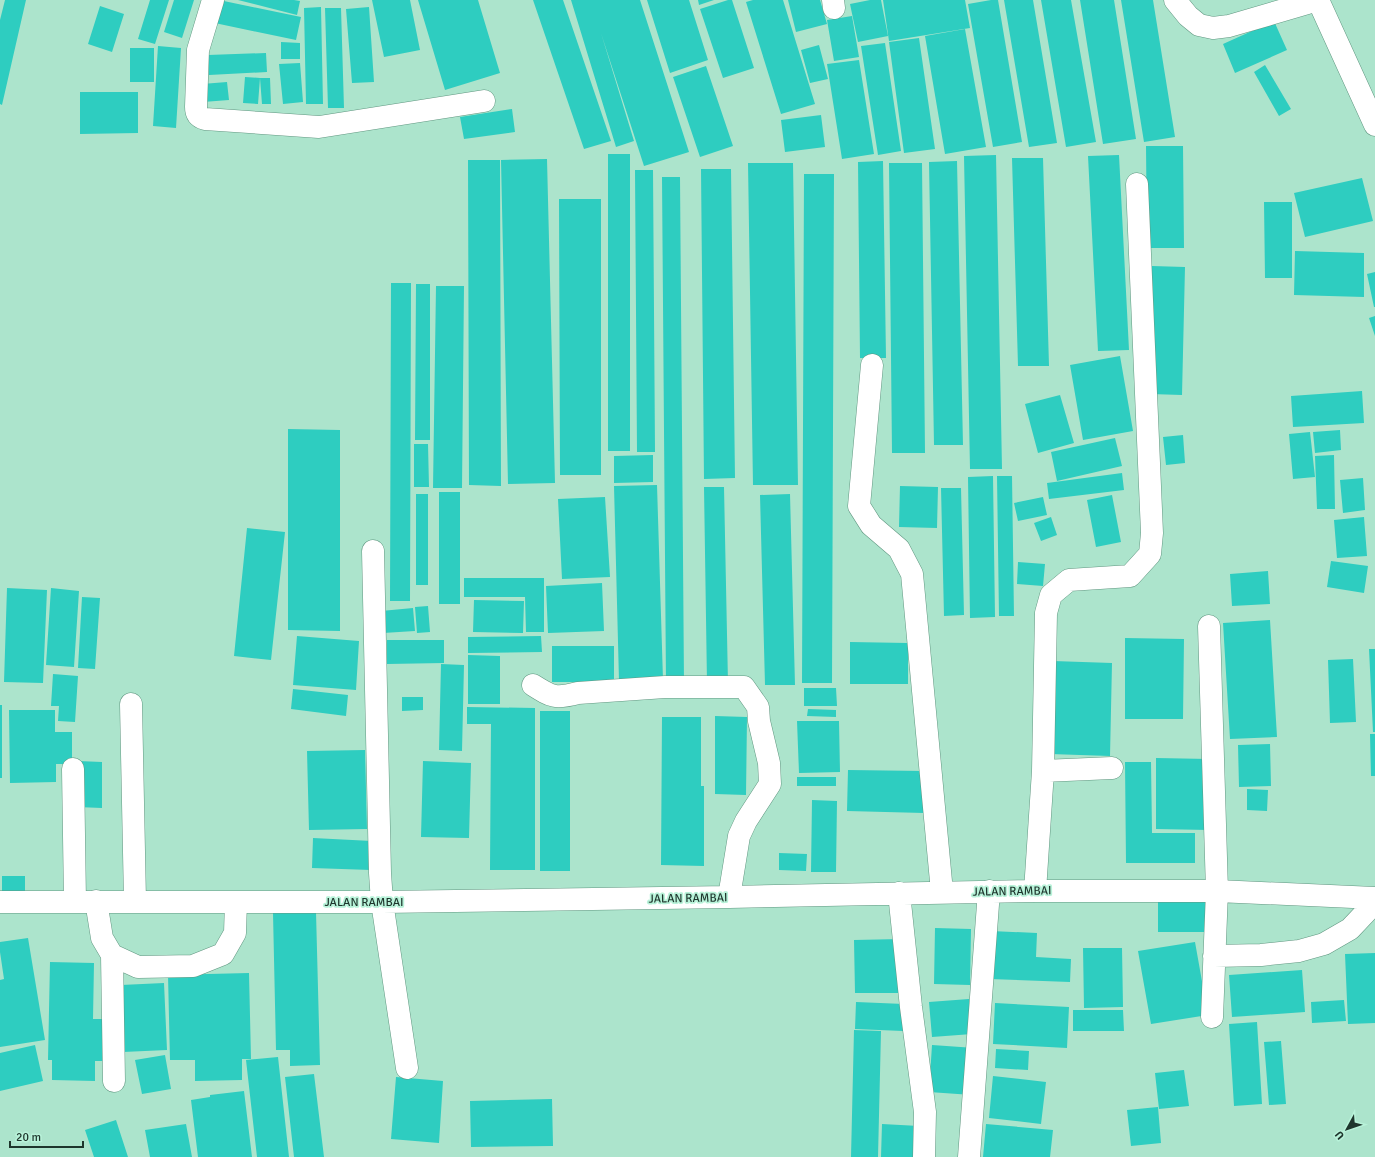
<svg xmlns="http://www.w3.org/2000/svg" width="1375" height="1157" font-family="Signika,sans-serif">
<rect width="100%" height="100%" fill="#ace4cc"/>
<path fill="#2ecdc0" d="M5,0h21l-24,105 -2,-1v-84z
M150,0h19l-14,44 -17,-5z
M174,0h20l-12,38 -18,-6z
M219,0l82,17 -5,23 -86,-18z
M238,0h56l6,1 -3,14z
M372,0h38l10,50 -36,7z
M418,0h60l22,73 -55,17z
M533,0h30l48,141 -27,8z
M571,0h69l49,152 -45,14 -43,-133 33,108 -18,6z
M647,0h42l19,60 -38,13z
M698,0h16l-15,5z
M728,0h4l22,68 -31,10 -23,-69z
M753,0h30l32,104 -34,10 -35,-112z
M788,0h32l7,24 -31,8z
M870,0h11l7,36 -30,6 -8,-38z
M883,0h82l5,28 -81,13z
M991,0h7l24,142 -29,5 -25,-143z
M1004,0h29l24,143 -28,4z
M1041,0h30l25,142 -30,5z
M1080,0h34l22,139 -33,5z
M1121,0h32l22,137 -31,5z
M100,6l24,8 -12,38 -24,-8z
M321,7l2,97h-17l-2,-96z
M369,7l5,75 -22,1 -6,-74z
M325,8h16l3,100h-16z
M852,16l7,41 -25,4 -7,-41z
M1274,21l13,29 -52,23 -12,-29z
M965,29l21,118 -41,7 -20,-118z
M919,38l16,111 -31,4 -15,-111z
M281,42l19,1v16h-19z
M885,43l16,108 -23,4 -17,-109z
M819,45l9,34 -18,4 -9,-33z
M158,46l23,2 -5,80 -23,-2z
M130,48h24v34h-24z
M266,53l1,19 -58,3 -1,-20z
M859,60l15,94 -32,5 -15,-95z
M300,63l3,39 -20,2 -4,-40z
M1265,65l26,44 -12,7 -25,-44z
M706,66l27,80 -33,11 -27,-80z
M245,77l15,1h10l1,26h-9l-2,-26 -2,26 -15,-1z
M227,82l2,18 -26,2 -1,-18z
M80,92h58v41l-58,1z
M512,109l3,23 -51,7 -4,-22z
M821,115l4,32 -40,5 -4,-32z
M1146,146h37l1,102h-37z
M608,154h22v297h-22z
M996,155l6,314h-32l-6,-313z
M1119,155l10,195 -31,1 -10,-195z
M1012,158h31l6,208h-31z
M547,159l8,324 -47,1 -7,-324z
M468,160h32l1,326 -32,-1z
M883,161l3,197h-26l-2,-196z
M957,161l6,284h-29l-5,-283z
M748,163h45l5,322h-45z
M889,163h33l3,290h-33z
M701,169h30l4,309 -31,1z
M635,170h18l2,282h-18z
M804,174h30l-2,509h-30z
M662,177h18l4,506h-18z
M1362,178l11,43 -68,16 -11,-44z
M559,199h42v276h-41z
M1264,202h28v76h-27z
M1295,251l69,2v44l-70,-2z
M1152,266l33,1 -3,128 -32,-1z
M1375,272v35h-1l-7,-33z
M391,283h20l-1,318h-20z
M416,284h14v156h-15z
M436,286h28l-2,202h-29z
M1375,316v20l-6,-18z
M1120,356l13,75 -50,9 -13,-75z
M1362,391l2,32 -71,4 -2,-31z
M1060,395l14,48 -36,10 -13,-49z
M288,429l52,1v201l-52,-1z
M1340,430l1,20 -26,3 -2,-21z
M1310,432l5,45 -22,2 -4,-45z
M1183,435l2,28 -19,2 -3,-28z
M1115,438l7,28 -65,15 -6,-29z
M414,444h14l1,43h-15z
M653,455v27l-39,1v-27z
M1334,455l1,54h-18l-2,-53z
M1122,473l2,17 -75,9 -2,-16z
M993,476l2,141 -25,1 -2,-141z
M997,476h15l2,140h-15z
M1363,478l2,32 -22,3 -3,-33z
M657,485l6,195 -44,1 -5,-195z
M900,486l38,1 -1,41 -38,-1z
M704,487h20l4,196h-21z
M941,488h20l3,127 -20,1z
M439,492h21v112h-21z
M416,494h12v91h-12z
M790,494l5,191h-30l-5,-190z
M1112,495l9,47 -25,5 -9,-47z
M605,497l5,80 -48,2 -4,-80z
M1043,497l4,18 -29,6 -4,-18z
M1051,517l6,18 -16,6 -7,-18z
M1364,517l3,39 -30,2 -3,-38z
M247,528l38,4 -14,128 -37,-4z
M1331,561l37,5 -4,27 -37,-6z
M1018,562l27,2 -2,22 -26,-2z
M1268,571l2,33 -38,2 -2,-32z
M464,578h80v54h-18l-1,-35h-61z
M602,583l2,48 -56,2 -2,-47z
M7,588l40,2 -4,93 -39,-1z
M51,588l28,3 -5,76 -28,-2z
M82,597l18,1 -5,71 -17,-1z
M474,600l50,1 -1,32 -50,-1z
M428,606l2,26 -13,1 -2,-26z
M413,608l2,23 -32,2 -2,-22z
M1270,620l7,117 -47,2 -7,-116z
M297,636l62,5 -3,49 -63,-5z
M541,636l1,16 -74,1v-16z
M1125,638l59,1 -1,80h-58z
M387,640h57v23l-57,1z
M850,642l58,1v41h-58z
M552,646h62v36h-62z
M1369,649h6v83h-2z
M468,655l32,1v48h-32z
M1353,659l3,63 -26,1 -2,-63z
M1053,661l59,2 -2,93 -60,-2z
M441,664l23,1 -2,86 -23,-1z
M53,674l25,2 -3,46 -17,-1 1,-15h-8z
M804,688h32l1,18h-33z
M293,689l55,6 -2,21 -55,-7z
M402,697h21v13l-21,1z
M0,705h2v73h-2z
M467,707l68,1v162h-45l1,-146h-24z
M808,709l28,1v7l-29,-1z
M9,710h46v22h17v32h-16v18l-46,1z
M540,711h30v160h-30z
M715,716l32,1 -1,78 -31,-1z
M662,717h39v69h3v80l-43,-1z
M797,721h42l1,51 -41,1z
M1370,734h5v42h-4z
M1270,744l1,42 -32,1 -1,-42z
M365,750l2,79 -58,1 -2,-79z
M1156,758l53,1v71l-53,-1z
M78,761l24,1v46l-25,-1z
M423,761l48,2 -2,75 -48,-1z
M1125,762h26l1,71h43v30h-69z
M848,770l76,1v42l-77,-2z
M797,777h39v9h-39z
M1247,789l21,1 -1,21 -20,-1z
M812,800l25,1 -1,71h-25z
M313,838l59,3 -1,29 -59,-2z
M779,853l28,1 -1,17 -27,-1z
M2,876h23v21l-23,-1z
M1158,898l53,1v33h-53z
M316,912l4,153 -30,1v-16h-14l-3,-137z
M935,928l36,1 -1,56 -36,-1z
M991,931l46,2 -1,24 35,2 -1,23 -81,-3z
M28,938l17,102 -45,7v-67l4,-1 -4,-27v-10z
M901,939l1,54h-47l-1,-53z
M1195,942l13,73 -57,9 -13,-73z
M1083,948h39l1,59 -39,1z
M1375,953v70l-27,1 -3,-70z
M50,962l44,1 -1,56h12v42h-10v20l-43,-1v-20h-4z
M1302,970l3,42 -73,5 -3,-42z
M249,973l2,86h-9v21l-47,1v-21h-25l-2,-85z
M164,983l3,67 -44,2 -2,-67z
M969,999l3,35 -40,3 -3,-35z
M1344,1000l2,21 -34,2 -1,-21z
M856,1002l48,2 -1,27 -48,-2z
M995,1003l74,4 -2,41 -74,-4z
M1073,1010h50l1,21h-51z
M1257,1022l5,82 -28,2 -5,-82z
M854,1030l27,1 -3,126h-27z
M1281,1041l5,63 -17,1 -5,-63z
M35,1045l8,36 -43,10v-38z
M932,1045l43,3 -3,47 -43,-3z
M996,1049l33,2 -1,19 -33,-2z
M165,1055l6,34 -29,5 -7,-34z
M278,1057l11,100h-32l-11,-97z
M1184,1070l5,36 -30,3 -4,-36z
M314,1074l10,83h-30l-9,-80z
M993,1076l53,6 -5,42 -52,-6z
M396,1077l47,4 -4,62 -48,-4z
M244,1091l8,66h-54l-7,-57 19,-3v-2z
M552,1099l1,47 -82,1 -1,-46z
M1158,1107l3,36 -30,3 -4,-36z
M116,1120l12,37h-34l-9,-27z
M186,1124l6,33h-42l-5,-27z
M882,1124l37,2 -2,31h-36z
M986,1124l67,6 -3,27h-67z"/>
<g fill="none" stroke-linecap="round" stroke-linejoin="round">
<defs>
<path id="minor" d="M213,0l-15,50 -2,57c0,7 2,10 9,12l114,8 165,-26
M833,0l1,8
M1175,0l13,16 11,9 14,3 16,-2 89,-26
M1318,0l57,125
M872,365l-13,141 12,19 28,24 13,25 30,318
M373,551l7,322 2,29 25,166
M1209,626l8,265 -5,126
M533,685c19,12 22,14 45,8l87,-6h79l14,20 1,14 10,42 1,21 -24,37 -7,15 -10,61
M131,704l4,197
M73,769l2,133
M1043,771l69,-3
M1035,891l8,-120 3,-158 5,-18 18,-15 61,-4 20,-22 2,-21 -15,-349
M899,893l12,114 14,105 -1,45
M96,901l6,37 10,17 26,12 55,-1 30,-12 12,-21 1,-31
M0,902h382l347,-5 306,-6h182l158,7
M112,955l2,126
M1214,956l47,-1 38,-4 25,-7 26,-15 18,-19 6,-12
M969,1157l20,-266"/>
</defs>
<use href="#minor" stroke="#619781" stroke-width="23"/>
<use href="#minor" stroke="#fff" stroke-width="22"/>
</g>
<g text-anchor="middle" stroke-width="3.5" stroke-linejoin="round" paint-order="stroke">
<g font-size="12" fill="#1e352c" stroke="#b8f2d9">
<text transform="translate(1012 891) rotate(-1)" y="4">JALAN RAMBAI</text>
<text transform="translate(688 898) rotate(-1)" y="4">JALAN RAMBAI</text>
<text x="364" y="906">JALAN RAMBAI</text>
</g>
</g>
<g transform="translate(1347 1129) rotate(230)" stroke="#b8f2d9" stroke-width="3" paint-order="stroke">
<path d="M0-3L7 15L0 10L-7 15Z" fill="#1e352c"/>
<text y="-6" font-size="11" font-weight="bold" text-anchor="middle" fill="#1e352c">U</text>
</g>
<path d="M10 1141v6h73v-6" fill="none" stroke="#1e352c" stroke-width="2"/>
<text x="16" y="1141" font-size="12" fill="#1e352c" stroke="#b8f2d9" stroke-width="3" paint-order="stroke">20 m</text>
</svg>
